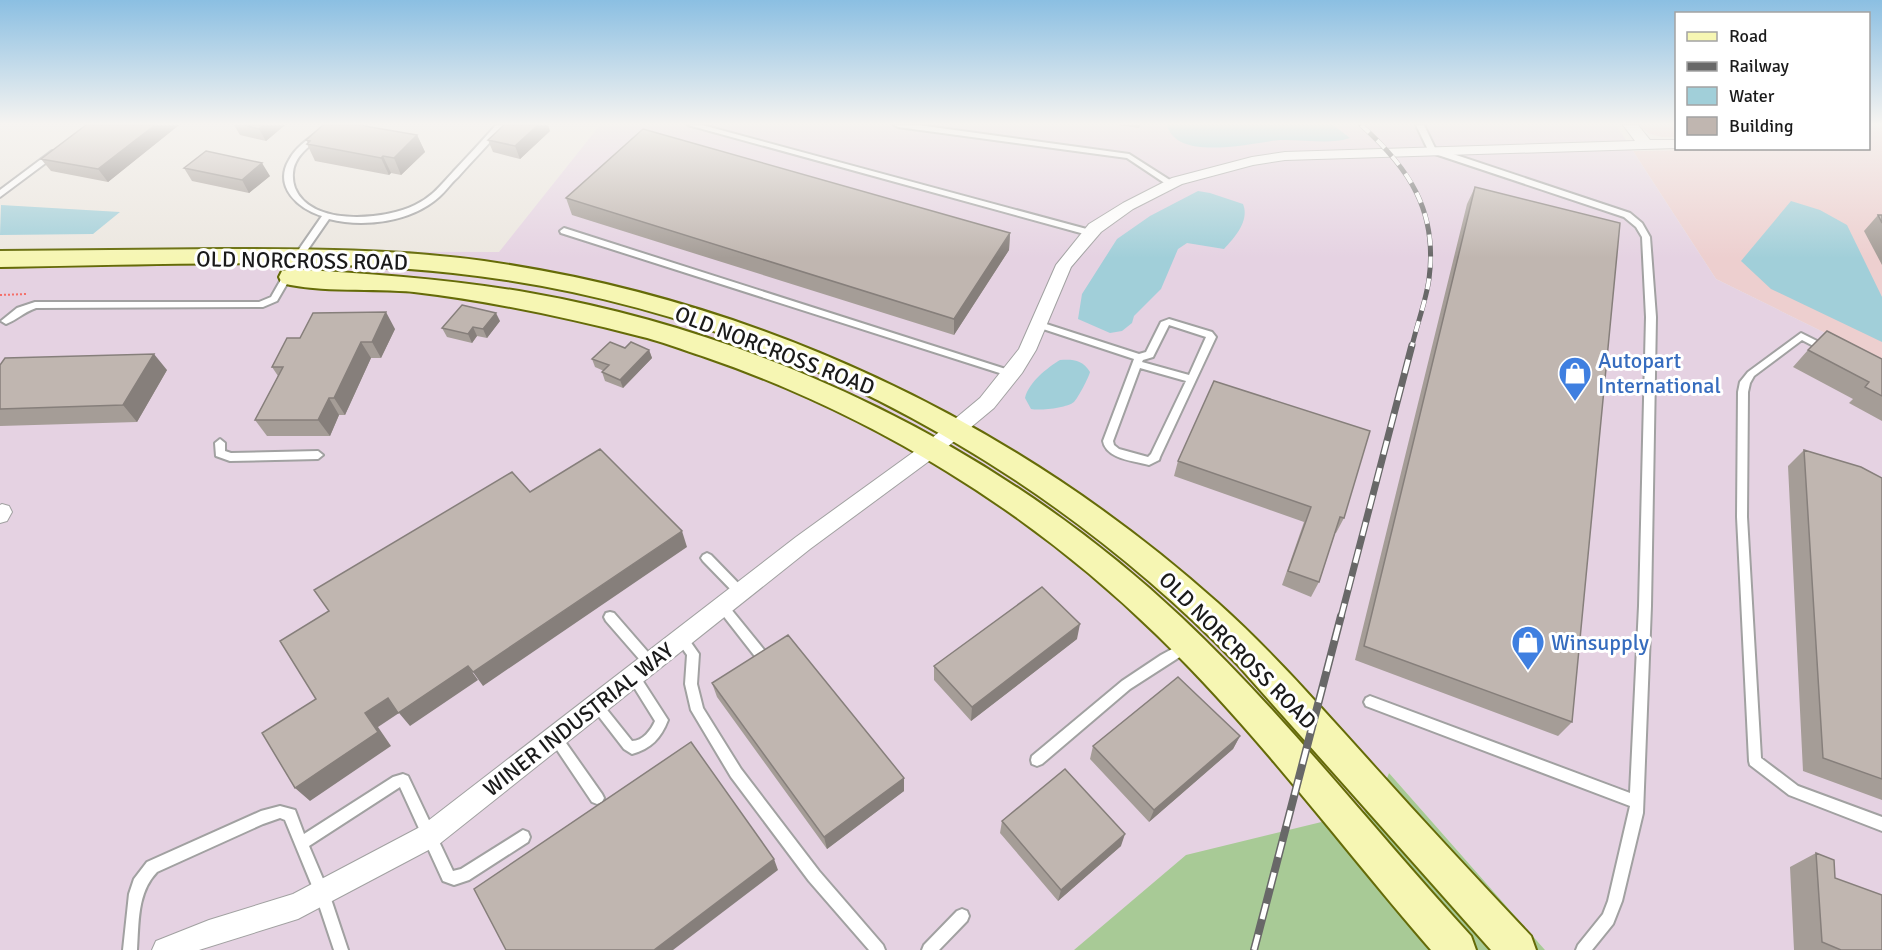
<svg xmlns="http://www.w3.org/2000/svg" width="1882" height="950" font-family="Signika,sans-serif">
<rect width="100%" height="100%" fill="#ece7e0"/>
<path fill="#edcfcf" d="M1637,125h39v12h-14l-12,-3z
M1869,125h13v236l-166,-82 -83,-128 235,-3z"/>
<path fill="#e5d2e2" d="M600,125h1016l100,154 166,82v589h-337l-156,-177 -65,177h-1324v-694l102,-5 397,1z"/>
<path fill="#a8ca96" d="M1389,773l156,177h-471l112,-95 189,-46z"/>
<path fill="#a1cfd9" d="M1167,125h166l17,13c-21,7 -47,1 -70,2 -27,2 -103,23 -113,-15z
M1198,191l12,2 33,11c7,17 -9,34 -19,45l-37,-6 -9,6 -17,40 -27,27 -2,7 -10,8 -12,2 -32,-14 4,-25 35,-55 33,-23z
M1791,201l29,9 27,15 35,72v45l-111,-53 -30,-28z
M1,205l119,7 -27,22 -93,1z
M1060,360c13,-1 23,0 30,12 -1,5 -12,26 -16,30 -7,6 -34,9 -43,7l-6,-11c4,-16 22,-30 35,-38z"/>
<g fill="none" stroke-linecap="round" stroke-linejoin="round">
<defs>
<path id="lane" d="M327,125h10c-13,12 -33,21 -41,37 -4,7 -4,18 -1,26 16,39 90,32 120,17 17,-8 26,-20 38,-33 14,-15 29,-31 43,-47h9c-15,18 -32,35 -47,52 -7,6 -12,14 -19,20 -28,25 -75,31 -110,22l-27,39 -25,43 -14,6 -227,1c-14,5 -19,12 -30,16l-5,-3 16,-13 18,-6h224l12,-5 24,-42 27,-39c-23,-7 -49,-29 -33,-56 8,-15 25,-25 38,-35z
M688,125h14l392,106 1,2 -1,2h-6z
M894,125h24l211,29 47,30 -4,2h-3l-42,-28 -229,-31z
M1416,125h8l11,23 195,65 12,10 8,14 6,80 -5,289 -8,207 -21,88 -9,23 -21,26h-16l2,-5 25,-31 5,-13 22,-95 -264,-100 -2,-4 2,-4 4,-2 260,97 9,-187 7,-289 -4,-80 -6,-10 -12,-10 -195,-65z
M52,151h6l1,2 -59,44v-7z
M564,228l451,144 2,2 -5,3 -3,-1 -448,-143 -1,-2z
M1169,319l43,13 4,5 -56,120 -1,3 -10,5c-15,-4 -43,-6 -46,-24l31,-82 -97,-32 -2,-2 5,-3 99,32 7,-2 15,-30zM1169,325l37,12 -17,38 -47,-13 1,-2 10,-3zM1140,368l46,13 -35,73 -3,3 -29,-8 -5,-4 -1,-4z
M1801,333l28,14 2,2 -2,2h-6l-21,-11 -48,36 -4,7 -2,9 -1,125 14,241 37,28 84,31v14l-93,-36 -39,-30 -1,-4 -12,-244 1,-125 2,-10 8,-10z
M220,439l5,4v8l6,2 87,-2 5,4 -5,4 -88,2 -14,-5 -1,-13z
M707,553l4,2 33,34 2,3 -2,3 -4,2 -4,-2 -33,-34 -2,-3 2,-3z
M722,601l4,2 39,48 2,4 -2,4 -4,1 -4,-1 -39,-50 -2,-3 2,-3z
M610,612l4,1 40,46 2,4 -2,4 -4,1 -4,-1 -40,-46 -2,-4 2,-4z
M681,633l4,1 14,20 -2,30 6,24 38,61 78,102 64,74 2,5h-16l-60,-69 -78,-104 -40,-67 -6,-26 2,-29 -12,-17 2,-4z
M1185,642l4,1 2,4 -2,4 -59,38 -88,75 -5,2 -5,-2 -1,-4 1,-4 90,-75 39,-26z
M633,671l4,1 31,48c-7,18 -17,29 -36,34l-8,-5 -34,-44 2,-4 4,-2 4,2 32,40c11,0 19,-11 23,-20l-28,-45 2,-4z
M555,731l4,2 43,61 2,4 -2,4 -5,2 -5,-2 -41,-61 -2,-4 2,-4z
M403,774l5,2 45,95 8,-2 62,-39 5,2 2,5 -2,5 -59,38 -15,5 -11,-4 -43,-94 -91,59 20,47 19,57h-14l-19,-57 -30,-73 -5,-2 -17,6 -106,48c-20,21 -18,50 -20,78h-14l6,-56 5,-15 13,-17 114,-51 19,-5 15,4 9,24 89,-57z
M962,909l5,2 2,5 -2,5 -28,29h-17l2,-5 33,-34z"/>
<path id="street" d="M1623,125h15l12,15h26v8l-391,12 -32,5 -71,19 -49,25 -32,23 -30,35 -35,83 -14,23 -28,35 -54,45 -130,96 -372,296 -140,74 -99,31h-47l4,-9 53,-21 84,-26 127,-67 376,-290 130,-94 54,-45 39,-49 37,-84 33,-41 34,-21 49,-25 80,-21 33,-5 350,-11z
M2,504l7,2 3,6 -5,9 -7,2v-18z"/>
<path id="secondary" d="M221,249c88,0 176,0 263,12 273,39 528,158 734,342 56,50 105,107 155,162 52,58 105,115 158,171l5,14h-45l-254,-286c-207,-213 -487,-359 -784,-391 -149,-16 -303,-8 -453,-6v-16z
M291,269c80,5 160,10 239,24 239,42 474,157 651,324 104,98 193,213 290,319l5,14h-45c-91,-105 -174,-218 -274,-315 -127,-124 -283,-220 -452,-278 -22,-7 -44,-16 -66,-21 -74,-19 -149,-35 -225,-44 -40,-4 -94,1 -132,-9l-3,-6 3,-6z"/>
</defs>
<use href="#lane" stroke="#a1a1a1" stroke-width="4"/>
<use href="#street" stroke="#a1a1a1" stroke-width="2"/>
<use href="#secondary" stroke="#656b08" stroke-width="4"/>
<path stroke="#f46f69" stroke-width="2" stroke-dasharray="2 2" stroke-linecap="butt" d="M0,295l27,-1"/>
<use href="#lane" fill="#fff" fill-rule="evenodd"/>
<use href="#street" fill="#fff" fill-rule="evenodd"/>
<use href="#secondary" fill="#f6f6b3" fill-rule="evenodd"/>
<defs>
<path id="rail-far2" d="M1361,125c48,43 77,86 68,154 -3,22 -12,45 -17,67"/>
<path id="rail-far1" d="M1341,617l71,-272"/>
<path id="rail" d="M1254,950l87,-334"/>
</defs>
<use href="#rail-far2" stroke="#686868" stroke-width="5"/>
<use href="#rail-far1" stroke="#686868" stroke-width="7"/>
<use href="#rail" stroke="#686868" stroke-width="8"/>
<use href="#rail-far2" stroke="#fff" stroke-width="4" stroke-dasharray="11" stroke-linecap="butt"/>
<use href="#rail-far1" stroke="#fff" stroke-width="4.5" stroke-dasharray="14" stroke-linecap="butt"/>
<use href="#rail" stroke="#fff" stroke-width="5" stroke-dasharray="16" stroke-linecap="butt"/>
</g>
<path fill="#a59d97" d="M86,125h93l-71,57 -57,-11 -10,-12z
M234,125h51l-19,16 -26,-6z
M1119,125h21l-1,3z
M550,131l-30,28 -27,-7 -5,-12z
M417,135l8,17 -24,23 -10,-2 -2,2 -74,-14 -8,-17 1,-1 -2,-3z
M184,168l86,8 -21,17 -57,-12z
M1475,187l97,535 -14,14 -203,-76 112,-456z
M566,198l444,35 -1,17 -55,85 -382,-120z
M1878,215h4v50l-18,-34z
M500,321l-13,17 -10,-2 -5,7 -25,-6 -5,-9z
M395,329l-14,29h-10l-26,57h-6l-9,21h-63l-12,-16 23,-44 -6,-9 28,-29z
M625,348l24,2 3,8 -29,30 -18,-7 -3,-9 2,-1 -9,-4 -3,-8z
M1808,350l74,9v62l-33,-18 4,-4 -60,-32z
M0,365l167,5 -30,52 -137,4z
M1804,450l78,28v322l-79,-29 -15,-305z
M1178,461l166,57 -8,15h-1l-16,49 -8,15 -29,-12 22,-63 -130,-46z
M1077,639l-106,82 -37,-41v-14z
M712,683l192,108 -77,58 -110,-152z
M1240,736l-7,13 -84,73 -59,-63 3,-13z
M1002,821l119,25 -63,55 -58,-68z
M1816,853l19,25 47,72h-88l-4,-83z"/>
<path fill="#867f7b" d="M155,125h24l-71,57 -10,-13z
M263,125h22l-19,16 -7,-12z
M538,125h10l2,6 -30,28 -5,-13z
M417,135l8,17 -24,23 -7,-17z
M383,156l8,17 -2,2 -8,-17z
M262,163l8,13 -21,17 -7,-13z
M1010,233l-1,17 -55,85v-16z
M386,312l9,17 -14,29 -9,-16z
M496,313l4,8 -13,17 -4,-9z
M473,327l4,9 -5,7 -4,-9z
M361,342l10,16 -26,57 -11,-17z
M649,350l3,8 -29,30 -3,-8z
M154,354l13,16 -30,52 -14,-17z
M329,398l10,17 -9,21 -12,-16z
M682,531l5,16 -204,139 -10,-14z
M1080,624l-3,15 -106,82 1,-14z
M468,666l10,14 -68,46 -11,-13 -21,14 13,19 -81,55 -15,-13 70,-75 23,-15z
M1240,736l-7,13 -84,73 5,-12z
M904,778v13l-77,58 -3,-12z
M1125,834l-4,12 -63,55 3,-11z
M774,859l4,11 -105,80h-19z"/>
<path fill="#c0b6b0" stroke="#867f7b" stroke-width="1.5" d="M86,125h69l-57,44 -57,-10z
M244,125h19l-4,4z
M323,125h36l58,10 -23,23 -11,-2 -2,2 -74,-14 3,-3 -4,-1z
M504,125h34l-23,21 -27,-6z
M643,129l367,104 -56,86 -388,-121z
M206,151l56,12 -20,17 -58,-12z
M1475,187l145,36 -48,499 -208,-76z
M1878,215h4v8z
M462,305l34,8 -13,16 -10,-2 -5,7 -26,-6z
M386,312l-14,30h-11l-27,56h-5l-11,22h-63l28,-53h-11l15,-29h13l13,-25z
M1827,331l55,28v37l-17,-9 4,-5 -61,-32z
M610,342l15,6 6,-6 18,8 -29,30 -18,-8 7,-7 -17,-6z
M154,354l-31,51 -123,4v-44l5,-7z
M1214,381l156,50 -26,87 -4,-1 -21,65 -31,-11 23,-64 -133,-46z
M600,449l82,82 -209,141 -5,-6 -70,47 -10,-15 -23,15 13,19 -83,56 -33,-55 54,-34 -36,-58 49,-30 -15,-21 198,-118 18,20z
M1804,450l57,17 21,11v301l-59,-21z
M1042,587l38,37 -108,83 -38,-41z
M788,635l116,143 -80,59 -112,-154z
M1178,677l62,59 -86,74 -61,-64z
M691,742l83,117 -120,91h-148l-32,-61z
M1065,769l60,65 -64,56 -59,-69z
M1816,853l18,7 1,18 47,17v55h-41l-19,-8z"/>
<linearGradient id="sky" x2="0" y2="1"><stop stop-color="#8bbfe2"/><stop offset="0.48" stop-color="#f6f4f1"/><stop offset="1" stop-color="#f6f4f1" stop-opacity="0"/></linearGradient>
<rect width="1882" height="258" fill="url(#sky)"/>
<defs>
<symbol id="shop-pin" viewBox="-11 -11 22 30"><path d="M0 17L-7.5 6A9.5 9.5 0 1 1 7.5 6Z" fill="#3f7fe0" stroke="#fff"/><path d="M-5-2.5h2.3a2.7 3.5 0 0 1 5.4 0H5L5.5 6h-11ZM-1.5-2.5h3a1.5 2.3 0 0 0-3 0Z" fill="#fff"/></symbol>
</defs>
<g fill-rule="evenodd">
<use href="#shop-pin" x="1556" y="354" width="38" height="52"/>
<use href="#shop-pin" x="1509" y="623" width="38" height="52"/>
</g>
<g text-anchor="middle" stroke-width="6" stroke-linejoin="round" paint-order="stroke">
<g font-size="22" fill="#1a1a1a" stroke="#fff">
<text transform="translate(302 260) rotate(1)" y="8">OLD NORCROSS ROAD</text>
<text transform="translate(775 350) rotate(21)" y="8">OLD NORCROSS ROAD</text>
<text transform="translate(1238 650) rotate(45)" y="8">OLD NORCROSS ROAD</text>
<text transform="translate(578 719) rotate(-38)" y="8">WINER INDUSTRIAL WAY</text>
</g>
<g font-size="22" fill="#366cbe" stroke="#fff" text-anchor="start">
<text x="1598" y="368">Autopart<tspan x="1598" dy="25">International</tspan></text>
<text x="1551" y="650">Winsupply</text>
</g>
</g>
<rect x="1675" y="12" width="195" height="138" fill="#ffffff" stroke="#a3a3a3" stroke-width="1.5"/>
<rect x="1687" y="32" width="30" height="9" fill="#f6f6b3" stroke="#a3a3a3" stroke-width="1.5"/>
<text x="1729" y="42" font-size="18" fill="#1a1a1a">Road</text>
<rect x="1687" y="62" width="30" height="9" fill="#686868" stroke="#a3a3a3" stroke-width="1.5"/>
<text x="1729" y="72" font-size="18" fill="#1a1a1a">Railway</text>
<rect x="1687" y="87" width="30" height="18" fill="#a1cfd9" stroke="#a3a3a3" stroke-width="1.5"/>
<text x="1729" y="102" font-size="18" fill="#1a1a1a">Water</text>
<rect x="1687" y="117" width="30" height="18" fill="#c0b6b0" stroke="#a3a3a3" stroke-width="1.5"/>
<text x="1729" y="132" font-size="18" fill="#1a1a1a">Building</text>
</svg>
